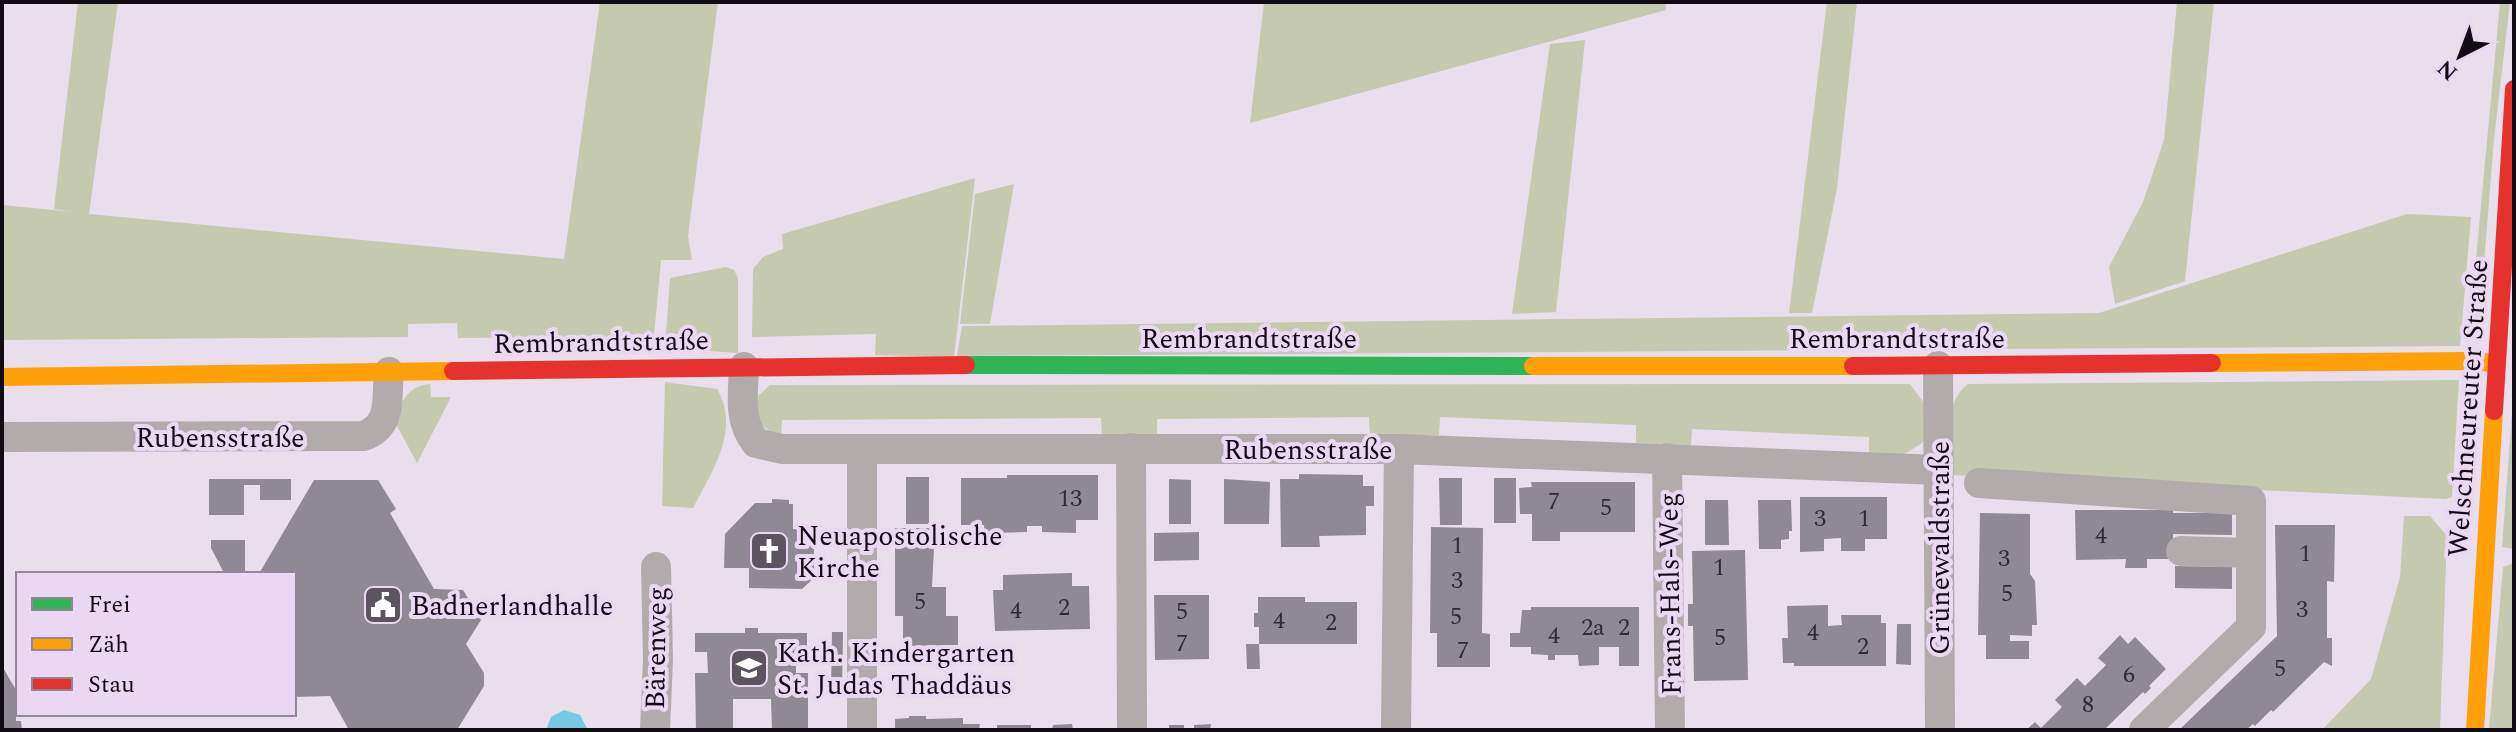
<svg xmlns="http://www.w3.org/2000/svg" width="2516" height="732" font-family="Spectral,serif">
<rect width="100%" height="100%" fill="#e8deec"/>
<path fill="#c4c9b0" d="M78,2h40l-29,212 475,45 36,-257h118l-30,234 4,24h-31l-7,76 -196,2 -1,-15 -49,1v13l-406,3v-135l72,7 -20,-3z
M1264,2h401l1,8 -416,113z
M1827,2h30l-20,186 -25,125h-23z
M2177,2h37l-29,279 -70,23 -6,-37 34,-65 21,-62z
M2500,2h10l-16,137 -15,187 -8,13 -2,-5z
M1585,40l-29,272 -44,2 38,-270z
M975,178l-21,179 -79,-2 1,-21 -124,3 1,-68 10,-12 20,-8 -1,-15z
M1014,184l-24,140h-30l15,-130z
M2407,214l64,3 -11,129 -1503,10 5,-30 1137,-13z
M726,267l8,3 4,8v75l-73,-5 5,-70z
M2459,380l-7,117 -7,2 -495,-24c0,-30 -8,-71 18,-91z
M665,382l52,7c24,40 -5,83 -24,119l-31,-2z
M430,384l1,13h20l-34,66 -20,-37c0,-21 11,-41 33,-42z
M1910,384l14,19 2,34 -5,7 -17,10h-35v-17l-177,-8 -1,17 -55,-3v-18l-196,-8 -1,18h-69l-1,-18 -212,2v17h-55l-1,-18 -319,2 -1,17c-24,-11 -23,-15 -24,-40l13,-12z
M2514,386v163l-12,-2z
M2404,516h26l17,20 -7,194h-118l49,-51 29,-102z
M2514,563v167h-25l14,-163z"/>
<path fill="#76c9e0" d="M564,710l16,5 8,15h-42l5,-13z"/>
<path fill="#8f8993" d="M1299,474l64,1v11h11v20h-8v29l-47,1 1,11h-39l-1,-68h19z
M1007,475h91v45h-22v13l-34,-1v-6h-15v6l-33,1 -3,-3v8h-6l-1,-13h-23v-47h46z
M906,477h23v47h-23z
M1439,478h23v47h-22z
M1494,478h22v45h-22z
M209,479h82v21h-31v-15h-16v30h-35z
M1169,479l22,1v44h-22z
M1224,479l46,3 -1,42h-45z
M314,480h64l18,29 -6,4 44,76 29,1 18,30 -15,24 18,29v13l-27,44h-108l-19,-34 -36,1v-123h-32l-2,-2z
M1531,482h104v50h-75v9h-28v-27h-12l-1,-26 13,-1z
M1800,497h87v42h-22v12h-24v-13l-17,1v12l-24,1z
M772,499l17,1v4h4v25h21v49l-12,11 -53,-1v-20h-25l1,-34 30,-31h17z
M1705,500h23l1,45h-24z
M1758,500h33l1,31h-3v8l-8,1v9h-22z
M2075,510h98v3h59v22l-59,-1v25h-26v9h-22l1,-9 -50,1z
M1980,513l50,1v60l5,7 2,44h-5v11l-22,-1v6h19v18h-43v-24h-8z
M2275,525h60l-1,57 -7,-1v57h5v28l-8,-4 -51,50 -2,-2 -16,16 -2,-2 -7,6h-67l98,-94z
M1431,527l52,1 -1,105 8,1v33h-53v-34h-7z
M895,528h40l-3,59h14v29h12v29l-55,1v-30h-8z
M1199,532v28l-45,1v-28z
M211,540h34v33h-21l-13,-25z
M1745,550l3,130 -54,1 -1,-55h-5v-22h5l-1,-53z
M2175,566l57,1v22l-57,-1z
M1072,573v13h17l1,43 -95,2 -2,-41h10v-15z
M1154,595h55v64l-54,1z
M1258,597h47v5h52v42h-98l1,25h-13l-1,-25h13v-17h-5v-14h4z
M1828,605v21l14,-1 -1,-10h40v8h5v43h-92v-3h-11l-1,-25h6l-1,-32z
M1531,607h108v59h-20v-19h-20v18l-20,1 -1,-11h-23v5h-7v-5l-17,-1v-7h-21v-14h10l2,-23h9z
M1897,624h14v41l-15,-1z
M745,628h13v5h49v18h-11v22h12v57h-36l-1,-31h-38v31h-37l-1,-57h13l-1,-21h-12v-19h50z
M832,632h11l-1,59h-11z
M2120,635l8,9 7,-7 31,32 -17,17 2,2 -6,6 -2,-2 -37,36 2,2h-82l9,-8 6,6 21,-21 -7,-7 22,-22 8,8 21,-21 -8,-7z
M2,666l14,24v31h5l1,9h-20z
M909,716h17v3l37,-1v6h17l-1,6h-84v-11l14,-1z
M1072,724l1,6h-21l1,-5z
M1211,724l-1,6h-16v-5z
M997,725h34v5h-34z
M1169,725h15v5h-15z"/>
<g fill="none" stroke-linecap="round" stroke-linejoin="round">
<path stroke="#b1acab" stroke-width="30" d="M1938,366l2,364
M744,367c-1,28 -6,53 12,76l26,6h617l540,21
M2,437l362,-1c29,-12 22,-36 25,-64
M1131,448l1,282
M1667,458l3,272
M1979,483l272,18v126l-107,103
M2181,551l70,2
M655,730l3,-71 -2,-92
M862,730v-280
M1396,730l3,-281"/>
<path stroke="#30b455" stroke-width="18" d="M966,365l567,1"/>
<path stroke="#ff9f0a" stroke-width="18" d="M2212,363l255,-2 29,2
M1533,366h320
M2,377l451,-6
M2475,730l19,-319"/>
<path stroke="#e5322d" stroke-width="18" d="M1853,366l359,-3
M453,371l513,-6
M2494,411l20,-322"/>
</g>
<defs>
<symbol id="church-square" viewBox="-11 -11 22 22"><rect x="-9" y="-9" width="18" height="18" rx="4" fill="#5c555f" stroke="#ead8f2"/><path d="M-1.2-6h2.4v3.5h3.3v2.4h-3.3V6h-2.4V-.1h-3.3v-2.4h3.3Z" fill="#fff"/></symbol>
<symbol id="civic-square" viewBox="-11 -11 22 22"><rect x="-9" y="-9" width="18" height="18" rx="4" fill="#5c555f" stroke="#ead8f2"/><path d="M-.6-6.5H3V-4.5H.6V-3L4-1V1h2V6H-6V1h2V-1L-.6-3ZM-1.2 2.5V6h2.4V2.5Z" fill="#fff"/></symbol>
<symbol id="school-square" viewBox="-11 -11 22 22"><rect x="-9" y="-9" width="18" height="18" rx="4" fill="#5c555f" stroke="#ead8f2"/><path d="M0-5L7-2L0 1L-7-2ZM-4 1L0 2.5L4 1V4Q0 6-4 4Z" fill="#fff"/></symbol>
</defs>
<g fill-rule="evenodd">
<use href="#church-square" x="747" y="529" width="44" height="44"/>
<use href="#civic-square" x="361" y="583" width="44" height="44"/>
<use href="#school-square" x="727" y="646" width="44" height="44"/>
</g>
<g text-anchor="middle" stroke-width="8" stroke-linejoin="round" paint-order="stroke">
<g font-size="24" fill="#302a33">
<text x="1070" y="506">13</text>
<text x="1554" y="509">7</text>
<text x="1606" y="515">5</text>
<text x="1820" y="526">3</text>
<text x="1864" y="526">1</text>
<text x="2101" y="543">4</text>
<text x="1457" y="553">1</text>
<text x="2305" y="561">1</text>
<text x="2004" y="566">3</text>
<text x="1719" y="575">1</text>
<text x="1457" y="588">3</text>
<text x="2007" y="601">5</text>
<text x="920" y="609">5</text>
<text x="1064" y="615">2</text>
<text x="2302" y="617">3</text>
<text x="1016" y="618">4</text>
<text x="1182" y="619">5</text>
<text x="1456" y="624">5</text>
<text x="1279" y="628">4</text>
<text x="1331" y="630">2</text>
<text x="1593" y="635">2a</text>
<text x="1624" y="635">2</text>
<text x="1813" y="640">4</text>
<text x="1554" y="643">4</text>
<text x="1720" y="645">5</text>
<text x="1182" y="651">7</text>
<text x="1863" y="654">2</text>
<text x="1463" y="658">7</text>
<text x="2280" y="676">5</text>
<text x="2129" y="682">6</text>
<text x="2088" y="712">8</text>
</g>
<g font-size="28" fill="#110b13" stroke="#ead8f2">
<text x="1249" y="348">Rembrandtstraße</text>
<text x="1897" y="348">Rembrandtstraße</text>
<text transform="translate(601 341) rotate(-1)" y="10">Rembrandtstraße</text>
<text transform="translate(2467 408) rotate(-86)" y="10">Welschneureuter Straße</text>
<text x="220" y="447">Rubensstraße</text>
<text x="1308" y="459">Rubensstraße</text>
<text transform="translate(1939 548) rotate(-90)" y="10">Grünewaldstraße</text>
<text transform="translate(1669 594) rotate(-91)" y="10">Frans-Hals-Weg</text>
<text transform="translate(655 648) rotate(-89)" y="10">Bärenweg</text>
</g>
<g font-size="28" fill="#110b13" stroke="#ead8f2" text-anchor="start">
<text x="797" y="545">Neuapostolische<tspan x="797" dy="32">Kirche</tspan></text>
<text x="411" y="615">Badnerlandhalle</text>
<text x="777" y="662">Kath. Kindergarten<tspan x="777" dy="32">St. Judas Thaddäus</tspan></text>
</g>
</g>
<rect width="2516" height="732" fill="none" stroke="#110b13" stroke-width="8"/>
<rect x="16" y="572" width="280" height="144" fill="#ead8f2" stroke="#938699" stroke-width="2"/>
<rect x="32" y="598" width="40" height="12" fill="#30b455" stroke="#938699" stroke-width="2"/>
<text x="88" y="612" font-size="24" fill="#110b13">Frei</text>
<rect x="32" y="638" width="40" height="12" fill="#ff9f0a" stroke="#938699" stroke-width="2"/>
<text x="88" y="652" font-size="24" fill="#110b13">Zäh</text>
<rect x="32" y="678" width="40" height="12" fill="#e5322d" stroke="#938699" stroke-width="2"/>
<text x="88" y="692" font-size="24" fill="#110b13">Stau</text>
<g transform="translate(2460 56) rotate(222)" stroke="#ead8f2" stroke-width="6" paint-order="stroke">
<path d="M0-6L14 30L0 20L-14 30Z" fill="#110b13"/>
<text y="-12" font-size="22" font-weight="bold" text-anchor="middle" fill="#110b13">N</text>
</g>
</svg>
